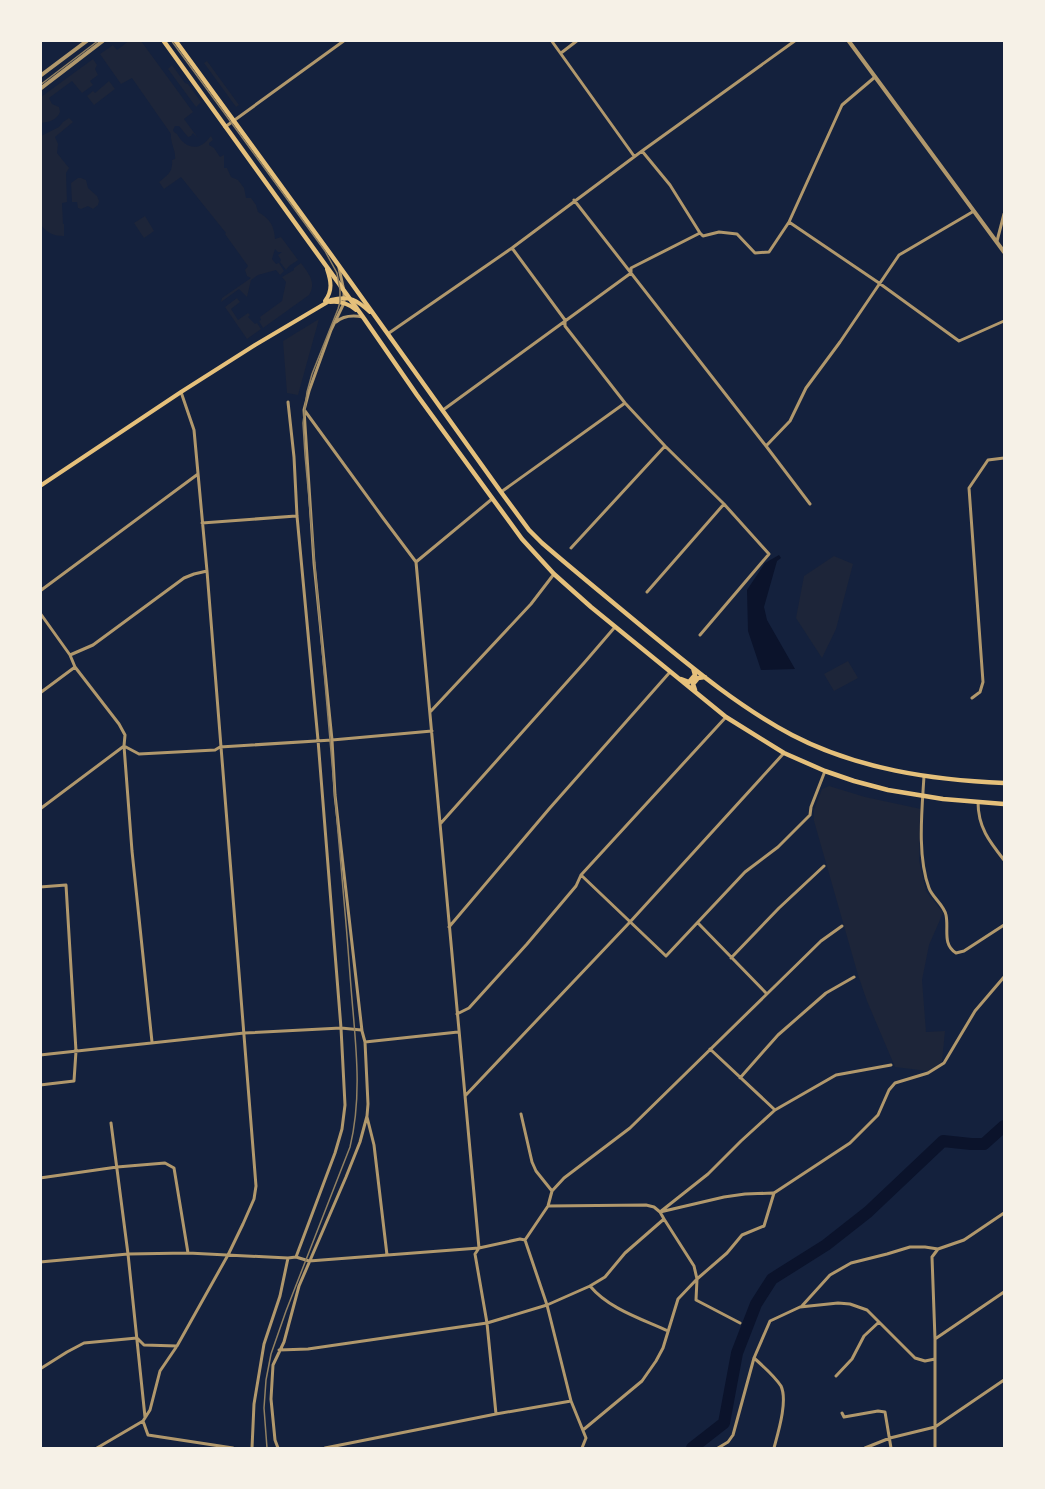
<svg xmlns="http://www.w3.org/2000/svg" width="1045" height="1489" font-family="Roboto,sans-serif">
<rect width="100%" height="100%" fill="#14213d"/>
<path fill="#1d2539" d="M130,40l11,1 52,71 -9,7 14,19 -5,-5 -2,3 -3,1 -9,-11h-4l-2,4 1,2 3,2c5,10 16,17 26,10 3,-2 5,-5 8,-8l2,4 -4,3v2l5,3 6,9 4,-2v13h3l4,9 7,3 6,8 2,10h5l5,7 2,7c12,7 16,13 17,27l6,-2 17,23 -9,6 -3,4 -6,-8 1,-2 -3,-5 4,-3h-4l-3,-3 -3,10 4,5 3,-1 5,8 -4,4 -4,-5 -18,5 -7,5 -4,17 -8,-8 -18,13 1,-4 29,-20 -4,-2 -2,-6 3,-4 -23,-32 1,-1 -45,-56 -17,12 -5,-7c9,-7 14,-10 13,-22l3,-1c1,-9 -5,-16 -4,-25l-39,-56 -11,6 -21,-30 13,-9 4,5z
M93,59l4,6 -2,4 3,6 -8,6 3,4 -11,8 -10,-12 -23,17 3,6 7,3 1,5c-3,8 -11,10 -19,11v-26z
M207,61l32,44 -3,2 -32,-44z
M172,65l13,18 3,1 13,18 -5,5 -28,-38z
M109,81l6,8 -21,16 -7,-9 6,-5 2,2z
M69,118l4,4 -18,15 3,7 -1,9 12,15 -3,5 1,29 -5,1 1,21h1v12c-10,0 -17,-3 -23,-11v-89l18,-9 4,-5z
M78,178h3l5,2 2,8 9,8 2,5 -1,4 -5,4 -5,-3 -7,3 -3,-1 -1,-6h-5l-1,-19z
M145,216l9,15 -10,7 -10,-15z
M301,263c7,10 16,19 8,32l-46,33 -4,-7 2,-1 -1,-3 22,-16 4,-19 -4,-5 12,-7v-2z
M237,298l3,4 -9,7 7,11 10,-7 2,2 -2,2 7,7 2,-1 4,6 -14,10 -22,-32z
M319,319l-21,76 -11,-2 -4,-52z
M834,556l19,8 -17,65 -14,29 -26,-40 8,-42z
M848,661l10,17 -24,13 -10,-17z
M829,786l36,11 56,12 -2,51 7,31 17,22 -14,32 -7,35 4,52 19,-1 -3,31 -14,9 -33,-4 -28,-66 -9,-26 -44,-154v-11l8,-21z"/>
<path fill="#0b132b" d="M779,555l2,3 -4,3 -13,46 3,13 28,49 -34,1 -13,-39 -1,-41 18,-27z"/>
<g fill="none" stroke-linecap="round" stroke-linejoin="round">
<path stroke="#0b132b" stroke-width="12" d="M692,1448l32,-25 13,-70 19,-49 16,-25 54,-34 42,-33 75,-71 28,3h13l20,-18"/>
<path stroke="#b1986c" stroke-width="3" d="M551,40l83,116
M561,53l17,-13
M225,127l120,-87
M642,151l28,34 30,48
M574,200l192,246 44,58
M789,222l90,61 80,58 45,-20
M700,233l3,3 16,-4 18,2 18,19 14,-1 20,-30 53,-117 33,-28
M997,241l7,-27
M512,248l53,72v6l60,77 40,43 59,58 45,50 -69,81
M336,322c8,-7 17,-7 27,-5
M389,333l123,-85 130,-97 154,-111
M288,402l6,55 3,59 21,224 23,288 4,77 -3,24 -7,24 -39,104
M443,410l188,-137v-5l69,-35
M305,411l78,107 33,44 63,686 -4,6 12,69 9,91
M766,446l24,-25 16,-33 34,-46 59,-87 75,-44
M501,492l124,-89
M202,523l94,-7
M571,548l94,-102
M416,562l76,-63
M40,591l158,-117
M647,592l77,-88
M40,613l30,42 5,12 44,57 6,11 -1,11 8,105 20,191
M70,655l23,-10 91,-67 10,-4 13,-3
M40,693l35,-26
M972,698l8,-6 3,-10 -14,-194 19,-28 16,-2
M431,711l100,-107 23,-30
M924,776c-2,34 -7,80 5,112 3,9 15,17 17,27 3,14 -4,29 10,38l8,-2 40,-26
M978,802c0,25 11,39 26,58
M40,809l84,-63 15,8 76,-4 5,-3 112,-7 100,-9
M441,823l143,-160 31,-36
M581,875l85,81 79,-84 33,-25 32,-32 1,-8 14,-36
M40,887l26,-2 10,166 -2,30 -34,4
M698,923l68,70
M449,927l100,-118 121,-137
M731,958l48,-50 45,-42
M457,1014l12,-6 58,-64 49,-58 5,-11 145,-158
M365,1042l93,-10
M710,1049l65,61
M40,1055l204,-22 97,-5 20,2
M740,1078l38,-43 48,-42 28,-16
M465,1096l165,-174 154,-169
M521,1114l11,48 4,9 16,20
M367,1117l7,28 13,110
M111,1123l17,131 17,163
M40,1178l77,-11 48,-4 9,5 14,85
M548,1206l98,-1 8,2 6,5 64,-15 21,-3 28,-1
M664,1219l30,47 3,13 -1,21 44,23
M525,1240l22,65 24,96 15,37 -4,10
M40,1262l88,-8 60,-1 100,5 8,-1 13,4 170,-13 41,-9 5,1 23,-34 4,-15 12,-13 66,-50 191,-187 21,-15
M590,1286c19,23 52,33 78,45
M801,1307l29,-32 21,-12 36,-9 23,-7h15l13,2
M935,1339l69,-47
M279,1350l29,-1 179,-26 60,-18 43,-19 15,-9 20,-24 39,-34 -4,-7 48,-38 33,-33 34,-31 61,-35 55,-10
M754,1358c8,7 21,19 27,28 7,15 -3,47 -7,62
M40,1369l27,-17 17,-9 53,-5 7,7 33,1
M836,1376l16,-17 12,-23 15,-14
M842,1413l2,4 34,-6 7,1 6,36
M143,1421l7,-11 10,-39 17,-25 51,-91 15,-31 11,-25 2,-13 -49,-615 -13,-141 -13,-38
M583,1430l59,-49 14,-20 7,-13 15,-49 19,-20 30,-26 15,-18 22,-9 10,-33 76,-50 28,-28 11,-25 6,-7 33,-10 16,-10 31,-52 29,-34
M97,1448l46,-27 5,14 85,13
M252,1448l2,-44 10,-60 16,-48 8,-38
M278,1448l-3,-8 -4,-41 2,-34 11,-23 15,-56 47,-109 14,-35 7,-26 1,-12 -3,-62 -3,-11 -27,-236 -3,-55 -18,-177 -10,-153 5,-19 22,-61 13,-27v-12l-5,-23
M325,1448l171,-34 75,-13
M718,1448l10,-6 5,-7 21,-77 16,-37 30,-14 38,-4 12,1 17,6 48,48 10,3 10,-2
M865,1448l25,-10 45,-11 69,-47
M935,1448v-109l-3,-82 6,-8 26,-9 40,-27"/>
<path stroke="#b1986c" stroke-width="4" d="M848,40l156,212
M40,76l48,-36
M40,89l64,-49"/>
<path stroke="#e5c07b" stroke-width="4" d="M325,301c8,-11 6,-20 2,-32
M330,302c10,-1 18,1 26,8
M40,486l141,-94 74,-47 76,-45c18,-5 26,0 39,12"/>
<path stroke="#e5c07b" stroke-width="4.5" d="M163,40l200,277 54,78 105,144 32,35 37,33 135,110 58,36 41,18 29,10 34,9 55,9 61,5
M175,40l157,216 169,236 28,38 13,13c36,31 73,61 109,91 45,37 90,74 141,101 65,34 140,45 212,48
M681,679l8,3 6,-7 -2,-7
M695,690l-2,-6 5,-6 7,-1"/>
<path stroke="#918062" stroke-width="1.5" d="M171,40l154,211 12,22 3,17v12l-2,7 -26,65 -5,18 -4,31 2,32c14,152 27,304 40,457 3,33 5,66 8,99 4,45 8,91 -3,136l-64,164 -15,43 -5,26 -2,28 3,40
M40,85l59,-45"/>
</g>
<rect width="1045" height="1489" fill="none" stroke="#f6f1e7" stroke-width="84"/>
</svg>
